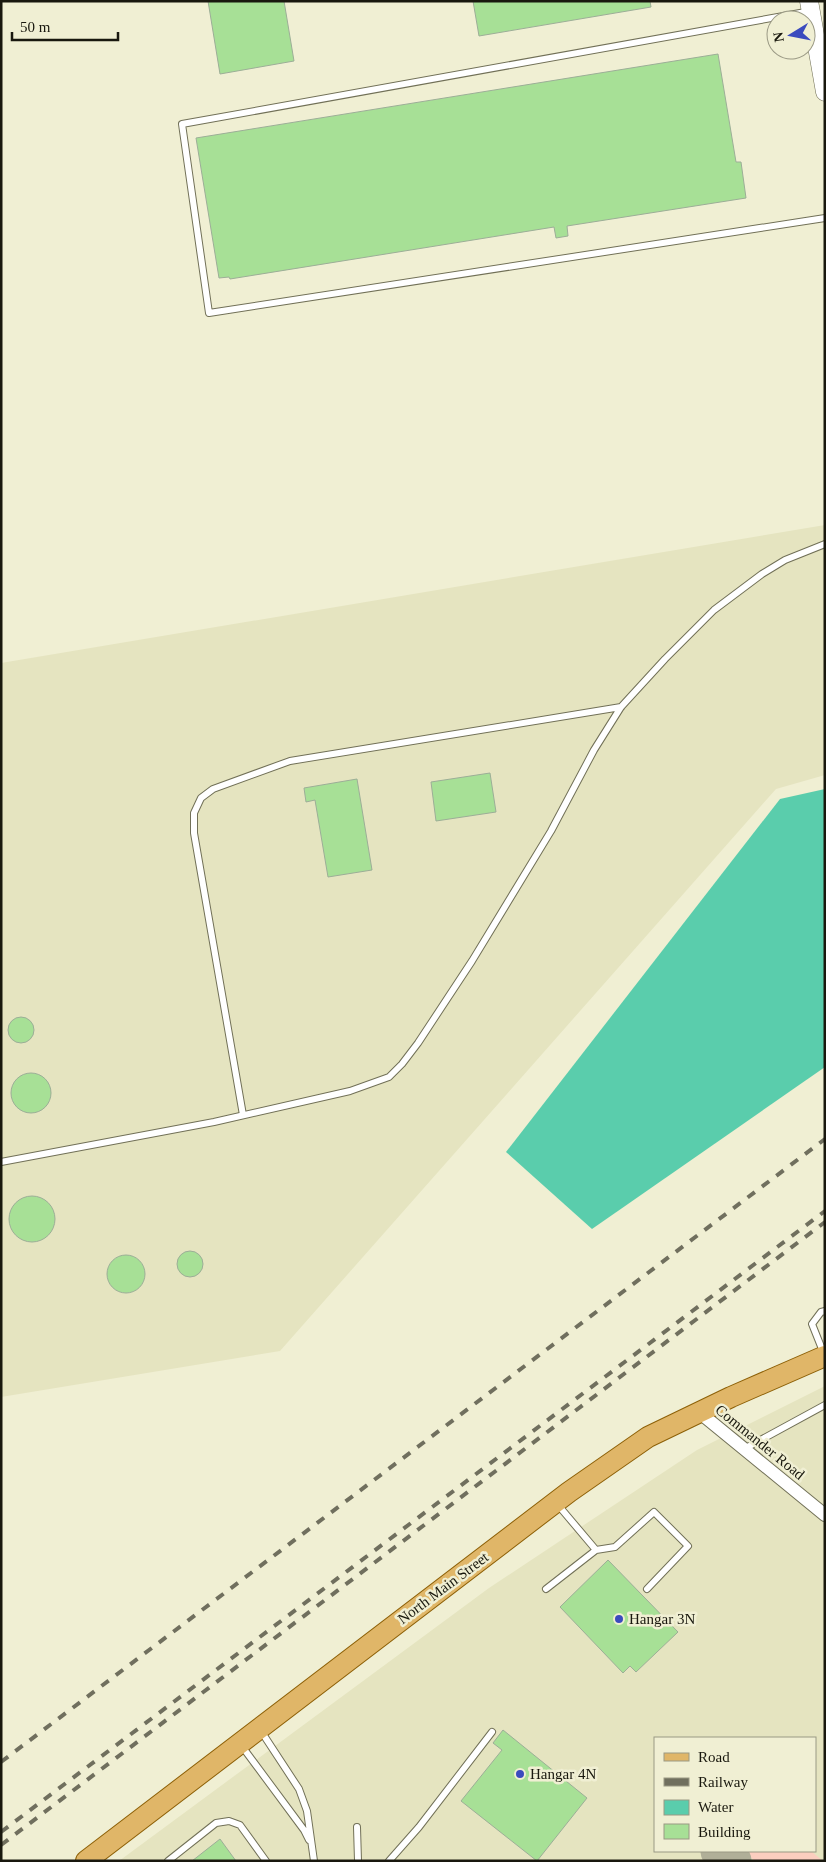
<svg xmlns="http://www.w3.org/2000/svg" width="826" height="1862" font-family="'Times New Roman',serif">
<rect width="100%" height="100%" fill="#f0efd3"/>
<path fill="#e5e4c0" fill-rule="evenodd" d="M825,525v250l-49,14 -496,562 -279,46v-734z
M825,1386v475h-706l370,-273 208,-138zM655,1738h160v113h-160z"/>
<path fill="#fbcebf" d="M743,1851h68l12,10h-68z"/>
<path fill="#5acdac" d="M825,789v278l-233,162 -86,-77 274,-353z"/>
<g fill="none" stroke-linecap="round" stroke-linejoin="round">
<path stroke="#b0af98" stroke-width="39" d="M720,1851l12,10"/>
</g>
<path fill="#a7e096" stroke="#9cae97" d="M208,1h76l10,60 -74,13z
M473,1h177l1,6 -172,29z
M718,54l18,108h5l5,36 -179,28 1,10 -12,2 -2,-11 -324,52 -1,-2 -10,1 -23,-140z
M490,773l6,39 -60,9 -5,-39z
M357,779l15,91 -44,7 -13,-77 -9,2 -2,-14z
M8 1030a13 13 0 1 1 26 0a13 13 0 1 1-26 0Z
M11 1093a20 20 0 1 1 40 0a20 20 0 1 1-40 0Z
M9 1219a23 23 0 1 1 46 0a23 23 0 1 1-46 0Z
M177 1264a13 13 0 1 1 26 0a13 13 0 1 1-26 0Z
M107 1274a19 19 0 1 1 38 0a19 19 0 1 1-38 0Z
M608,1560l70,72 -42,40 -6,-6 -7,7 -63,-66z
M503,1730l84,68 -50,63 -76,-60 41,-51 -9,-7z
M220,1839l16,22h-44z"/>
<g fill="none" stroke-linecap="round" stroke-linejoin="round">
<defs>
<path id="lane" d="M811,11l-629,113 27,189 616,-95
M243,1115l-49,-282v-20l7,-15 12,-9 77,-28 331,-54
M1,1162l213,-40 136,-31 39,-14 13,-13 16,-21 54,-82 79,-130 43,-81 27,-43 44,-48 49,-49 48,-36 23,-14 40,-16
M824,1354l-12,-30 9,-12 4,-1
M744,1449l81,-44
M596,1550l19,-3 39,-35 34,34 -41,43
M546,1589l50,-39 -38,-45
M261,1731l38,58 8,22 7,50
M241,1745l63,85 5,10
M357,1827l1,34
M168,1861l48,-38 13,-2 11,4 26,36
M389,1861l30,-34 73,-95"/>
<path id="street" d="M699,1412l126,103"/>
<path id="secondary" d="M809,1l16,91"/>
<path id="primary" d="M86,1861l483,-369 79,-55 83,-40 94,-41"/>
</defs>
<use href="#lane" stroke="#717057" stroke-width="8"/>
<use href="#street" stroke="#717057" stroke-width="14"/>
<use href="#secondary" stroke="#717057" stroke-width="19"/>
<use href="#primary" stroke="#8d6007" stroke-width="22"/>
<use href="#lane" stroke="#fff" stroke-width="6"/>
<use href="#street" stroke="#fff" stroke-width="12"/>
<use href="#secondary" stroke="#fff" stroke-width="18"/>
<use href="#primary" stroke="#e0b668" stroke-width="20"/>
<path stroke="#706f5e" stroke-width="4" stroke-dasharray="9 9" stroke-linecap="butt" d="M1,1762l824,-623
M1,1832l824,-621
M1,1845l824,-623"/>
</g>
<g fill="#3b4bbe" stroke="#f0efd3" stroke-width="2">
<circle cx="619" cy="1619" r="5"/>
<circle cx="520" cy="1774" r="5"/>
</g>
<g text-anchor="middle" stroke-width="5" stroke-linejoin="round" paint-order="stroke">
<g font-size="15" fill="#19180e" stroke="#f0efd3">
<text transform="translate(760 1442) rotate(39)" y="5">Commander Road</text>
<text transform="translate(443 1588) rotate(-37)" y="5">North Main Street</text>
</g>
<g font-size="15" fill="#19180e" stroke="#f0efd3" text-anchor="start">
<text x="629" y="1624">Hangar 3N</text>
<text x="530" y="1779">Hangar 4N</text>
</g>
</g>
<rect width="826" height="1862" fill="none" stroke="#19180e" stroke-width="5"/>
<rect x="654" y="1737" width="162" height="115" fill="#f0efd3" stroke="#9a9984"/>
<rect x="664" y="1753" width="25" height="8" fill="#e0b668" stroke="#9a9984"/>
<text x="698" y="1762" font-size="15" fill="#19180e">Road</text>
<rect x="664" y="1778" width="25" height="8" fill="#706f5e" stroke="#9a9984"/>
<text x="698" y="1787" font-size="15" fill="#19180e">Railway</text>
<rect x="664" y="1800" width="25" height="15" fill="#5acdac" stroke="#9a9984"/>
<text x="698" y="1812" font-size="15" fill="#19180e">Water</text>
<rect x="664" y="1824" width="25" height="15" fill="#a7e096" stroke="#9a9984"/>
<text x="698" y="1837" font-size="15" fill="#19180e">Building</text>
<g transform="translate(791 35) rotate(260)"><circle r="24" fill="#f0efd3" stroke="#9a9984"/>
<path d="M0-4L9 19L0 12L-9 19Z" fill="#3b4bbe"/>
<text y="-8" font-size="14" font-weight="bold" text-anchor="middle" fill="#19180e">N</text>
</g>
<path d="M12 32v8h106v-8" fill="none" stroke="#19180e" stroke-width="2.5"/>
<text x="20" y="32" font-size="15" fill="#19180e" stroke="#f0efd3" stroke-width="4" paint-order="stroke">50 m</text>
</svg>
